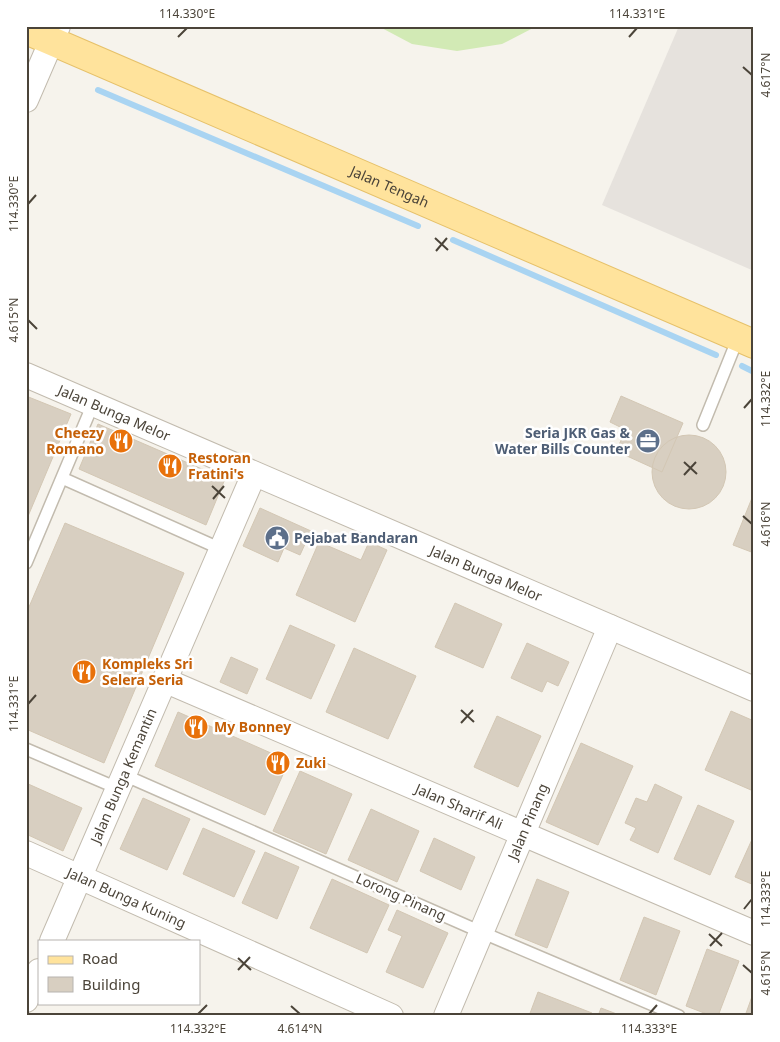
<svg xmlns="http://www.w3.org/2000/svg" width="780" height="1042" font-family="'Noto Sans',sans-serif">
<rect width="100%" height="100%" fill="#f6f3ec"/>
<path fill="#e6e2dd" d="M679,26h75v245l-152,-66z"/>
<path fill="#d2eab5" d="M378,26h159l-35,18 -45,7 -45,-7z"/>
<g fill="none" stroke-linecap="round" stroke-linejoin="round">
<path stroke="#a9d4f2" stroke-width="6" d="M98,90l320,136
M453,240l263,115
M742,366l12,6"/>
</g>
<path fill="#d8cfc1" stroke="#d3c7b4" d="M26,396l45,18 -45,107z
M621,396l62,27 -21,49 -46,-21 10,-21 -16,-8z
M98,424l127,55 -19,46 -127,-56z
M652 472a37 37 0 1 1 74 0a37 37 0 1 1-74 0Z
M754,493v60l-21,-8z
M260,508l51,23 -11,24 -16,-7 -6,14 -35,-16z
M65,523l119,50 -80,190 -78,-34v-115z
M319,542l42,18 8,-18 18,8 -32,72 -59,-27z
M455,603l47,21 -19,44 -48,-21z
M290,625l45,20 -24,54 -45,-20z
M527,643l42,19 -11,24 -11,-5 -5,11 -31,-14z
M354,648l62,28 -28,63 -62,-27z
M231,657l27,12 -11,25 -27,-12z
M731,711l23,10v62l-3,7 -46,-20z
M178,712l111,49 -24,54 -110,-49z
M497,716l44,20 -23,51 -44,-20z
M581,743l52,23 -35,79 -52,-23z
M300,771l52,23 -26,60 -53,-23z
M26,783l56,25 -19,43 -37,-17z
M655,784l27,13 -24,56 -28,-13 6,-12 -11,-5 11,-25 11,4z
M143,798l47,21 -23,51 -47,-21z
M698,805l36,16 -24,54 -36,-16z
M371,809l48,22 -22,51 -49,-22z
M203,828l52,23 -21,46 -51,-23z
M754,835v50l-19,-8z
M434,838l41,19 -14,33 -41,-19z
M265,852l34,15 -22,52 -35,-16z
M332,879l57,26 -22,48 -57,-25z
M537,879l32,13 -22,56 -32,-13z
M397,910l51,23 -25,55 -37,-16 16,-36 -14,-6z
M644,917l36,14 -24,64 -36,-15z
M707,949l32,12 -21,55h-6l-26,-10z
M754,991v25h-9z
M538,992l54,21 -1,3h-62z
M601,1008l21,8h-24z"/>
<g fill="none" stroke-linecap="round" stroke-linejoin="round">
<defs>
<path id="service" d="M703,425l35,-87
M62,478l159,71
M26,563l67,-159
M26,749l91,39
M124,775l357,157 198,84"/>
<g id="minor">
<path d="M26,100l32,-74"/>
<path id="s1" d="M26,375l728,314"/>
<path id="s2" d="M164,680l590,253"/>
<path id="s3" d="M26,853l365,163"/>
<path id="s4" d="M52,941l202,-467"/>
<path d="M26,1000l13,-29"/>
<path id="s5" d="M446,1016l164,-389"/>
</g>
<g id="primary">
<path id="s6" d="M26,30l728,314"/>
</g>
</defs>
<use href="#service" stroke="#c2bbae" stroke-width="14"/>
<use href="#minor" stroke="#c2bbae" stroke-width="26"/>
<use href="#primary" stroke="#e6c16a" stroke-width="30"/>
<use href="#service" stroke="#fff" stroke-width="11"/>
<use href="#minor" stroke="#fff" stroke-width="24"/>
<use href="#primary" stroke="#ffe39c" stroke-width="28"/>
</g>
<path fill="none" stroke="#4b4439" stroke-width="2" d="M178,37l9,-9M629,37l8,-9M743,67l9,8M28,204l8,-9M435,238l13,12M436,251l11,-13M28,320l9,9M744,408l8,-9M684,462l13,12M684,475l12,-13M212,486l13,12M213,499l11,-13M743,516l9,8M28,704l8,-9M461,710l13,12M461,723l12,-13M744,909l8,-10M709,934l13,12M710,946l12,-13M238,958l13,12M743,965l9,8M238,970l12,-13M291,1006l9,8M198,1014l9,-9M649,1014l8,-9"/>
<defs>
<symbol id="restaurant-disc" viewBox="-11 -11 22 22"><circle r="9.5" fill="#e8710a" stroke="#fff"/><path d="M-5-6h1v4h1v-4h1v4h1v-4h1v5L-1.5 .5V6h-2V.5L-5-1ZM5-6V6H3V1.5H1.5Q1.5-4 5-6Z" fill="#fff"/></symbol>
<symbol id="office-disc" viewBox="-11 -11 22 22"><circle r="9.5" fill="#5c6f8a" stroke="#fff"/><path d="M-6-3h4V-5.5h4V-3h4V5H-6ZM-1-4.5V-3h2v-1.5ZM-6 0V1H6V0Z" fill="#fff"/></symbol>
<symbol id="civic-disc" viewBox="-11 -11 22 22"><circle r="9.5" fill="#5c6f8a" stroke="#fff"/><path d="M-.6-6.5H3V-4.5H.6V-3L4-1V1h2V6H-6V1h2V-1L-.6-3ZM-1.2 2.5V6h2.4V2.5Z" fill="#fff"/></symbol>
</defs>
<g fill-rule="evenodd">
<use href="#restaurant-disc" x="107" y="427" width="28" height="28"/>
<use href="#office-disc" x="634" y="427" width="28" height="28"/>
<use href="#restaurant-disc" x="156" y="452" width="28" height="28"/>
<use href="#civic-disc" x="263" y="524" width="28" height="28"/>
<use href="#restaurant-disc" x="70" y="658" width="28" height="28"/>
<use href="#restaurant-disc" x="182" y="713" width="28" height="28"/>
<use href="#restaurant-disc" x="264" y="749" width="28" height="28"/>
</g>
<g text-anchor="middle" stroke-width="5" stroke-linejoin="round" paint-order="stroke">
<g font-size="14" fill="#4b4439" stroke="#fff">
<text dy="5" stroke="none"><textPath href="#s6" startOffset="396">Jalan Tengah</textPath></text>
<text dy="5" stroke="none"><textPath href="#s1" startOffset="96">Jalan Bunga Melor</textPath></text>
<text dy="5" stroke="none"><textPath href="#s1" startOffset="501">Jalan Bunga Melor</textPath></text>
<text dy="5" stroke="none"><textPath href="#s4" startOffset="180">Jalan Bunga Kemantin</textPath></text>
<text dy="5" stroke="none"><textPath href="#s2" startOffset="321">Jalan Sharif Ali</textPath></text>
<text dy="5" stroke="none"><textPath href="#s5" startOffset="211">Jalan Pinang</textPath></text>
<text dy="5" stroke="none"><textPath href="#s3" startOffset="110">Jalan Bunga Kuning</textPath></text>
<text transform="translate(401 897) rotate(24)" y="5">Lorong Pinang</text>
</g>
<g font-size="14" font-weight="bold" fill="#c56008" stroke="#fff" text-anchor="start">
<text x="104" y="438" text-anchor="end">Cheezy<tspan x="104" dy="16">Romano</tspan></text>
<text x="188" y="463">Restoran<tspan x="188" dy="16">Fratini's</tspan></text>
<text x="102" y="669">Kompleks Sri<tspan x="102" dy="16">Selera Seria</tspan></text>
<text x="214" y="732">My Bonney</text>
<text x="296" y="768">Zuki</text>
</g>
<g font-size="14" font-weight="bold" fill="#4e5e75" stroke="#fff" text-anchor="end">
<text x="630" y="438">Seria JKR Gas &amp;<tspan x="630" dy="16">Water Bills Counter</tspan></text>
<text x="294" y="543" text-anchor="start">Pejabat Bandaran</text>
</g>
</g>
<rect width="780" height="1042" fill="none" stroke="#ffffff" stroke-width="55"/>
<rect x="38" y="940" width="162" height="65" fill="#ffffff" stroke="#b7b4b0"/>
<rect x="48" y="956" width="25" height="8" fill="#ffe39c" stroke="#b7b4b0"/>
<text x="82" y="964" font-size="15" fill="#4b4439">Road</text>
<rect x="48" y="977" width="25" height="15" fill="#d8cfc1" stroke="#b7b4b0"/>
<text x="82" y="990" font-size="15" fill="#4b4439">Building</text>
<rect x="28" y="28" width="724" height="986" fill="none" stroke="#4b4439" stroke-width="2"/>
<g font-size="12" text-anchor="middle" fill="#4b4439">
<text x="187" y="18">114.330°E</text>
<text x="637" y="18">114.331°E</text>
<text transform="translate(766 75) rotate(-90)" y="4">4.617°N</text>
<text transform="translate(14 204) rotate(-90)" y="4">114.330°E</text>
<text transform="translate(14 320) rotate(-90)" y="4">4.615°N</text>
<text transform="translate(766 399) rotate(-90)" y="4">114.332°E</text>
<text transform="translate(766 524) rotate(-90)" y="4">4.616°N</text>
<text transform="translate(14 704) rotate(-90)" y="4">114.331°E</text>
<text transform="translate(766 899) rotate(-90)" y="4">114.333°E</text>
<text transform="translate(766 973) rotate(-90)" y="4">4.615°N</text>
<text x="198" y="1033">114.332°E</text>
<text x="300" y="1033">4.614°N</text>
<text x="649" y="1033">114.333°E</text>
</g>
</svg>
